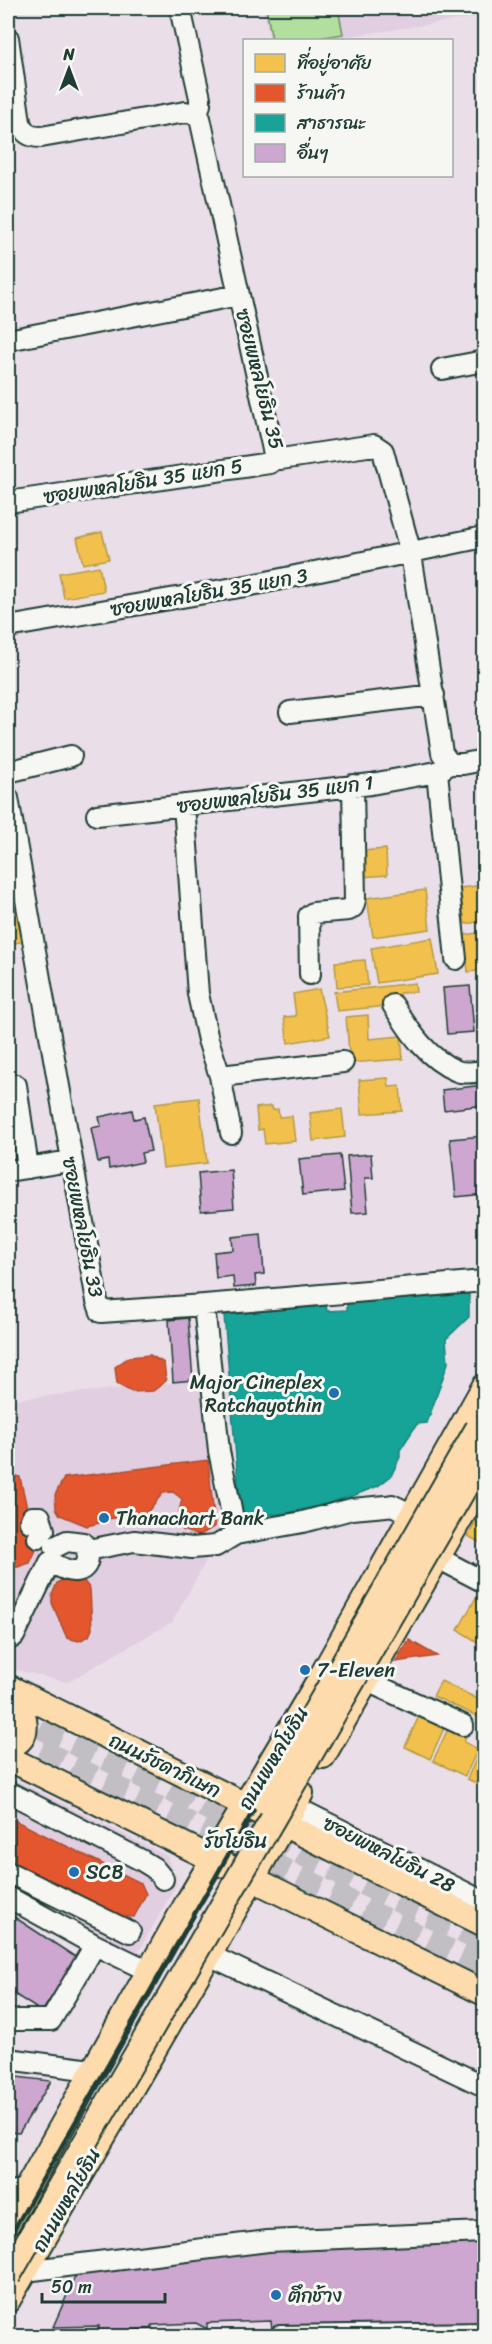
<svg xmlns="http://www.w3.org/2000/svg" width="492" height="2344" font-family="Sriracha,'Playpen Sans Thai',sans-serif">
<rect width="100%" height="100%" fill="#eadee8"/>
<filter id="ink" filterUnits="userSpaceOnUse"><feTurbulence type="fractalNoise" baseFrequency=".0167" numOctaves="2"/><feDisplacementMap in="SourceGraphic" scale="12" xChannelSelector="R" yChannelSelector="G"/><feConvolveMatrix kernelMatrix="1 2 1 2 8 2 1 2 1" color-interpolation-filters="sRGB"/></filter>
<g filter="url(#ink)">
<path fill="#e1cee1" d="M263,8h221v8l-161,24h-53z
M209,1379l15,149 -52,94 -105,60 -59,-14v-268z
M8,1776l159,80 9,29 -38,68 -130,-62z"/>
<path fill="#b2df9d" stroke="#688e68" stroke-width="1.5" d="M266,8h72l5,26 -36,6h-35z"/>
<path fill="#f2c14e" stroke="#b39946" stroke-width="1.5" d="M102,532l7,27 -26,5 -6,-26z
M99,566l5,25 -40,7 -5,-25z
M8,847l18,94 -18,3z
M386,849l1,26 -25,2 -1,-26z
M484,885v36l-19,3 -5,-36z
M425,890l5,39 -57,8 -6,-39z
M484,932v38l-16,2 -4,-37z
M432,938l6,36 -61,9 -6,-35z
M365,960l3,25 -31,2 -2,-25z
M415,983l1,9 -16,1 1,6 -14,2 1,5 -51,5 -3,-19z
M319,989l11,47 -42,7 -4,-26 12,-1 -3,-22z
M368,1015l1,24 32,-3 2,23 -53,4 -4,-46z
M388,1078l1,9 11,-1 2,25 -40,3 -3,-34z
M199,1098l8,65 -44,5 -8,-65z
M272,1106v4l6,-1 1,8 13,-1 3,25 -30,3 -2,-15 -5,1 -2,-22z
M342,1109l3,28 -32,4 -3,-28z
M484,1506v39l-16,-9z
M484,1593v51h-3l-23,-14 20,-36z
M441,1681l43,21v10l-3,6 -48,-22z
M419,1716l25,12 -14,31 -25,-12z
M448,1729l18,8 -2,5 14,7 -13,27 -32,-15z
M484,1742v45l-17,-8z"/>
<path fill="#e4572e" stroke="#a94f30" stroke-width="1.5" d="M150,1355l14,8 2,18 -13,10 -21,1 -15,-8 -2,-17 14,-10z
M208,1460l7,66 -16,10 -17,-6 -4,-14 4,-17 -9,-7 -10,1 -18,22 -39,4 -7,4 -12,3 -27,-11 -4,-7 -1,-13 9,-17z
M8,1474l12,3 7,31 -1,21 10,8v13l-6,13 -12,4h-10z
M67,1577l16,3 7,9 2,40 -3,7 -10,5 -12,-3 -15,-35v-8l5,-12z
M409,1640l28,16 -42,6z
M8,1817l133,66 5,11 -12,23 -14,-1 -112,-55z"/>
<path fill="#17a398" stroke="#19847a" stroke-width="1.5" d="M469,1293v24l-23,22 2,24 -21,60 -10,1 -17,26v7l-9,19 -13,10 -23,9 -30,9 -37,9 -47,4 -17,-202 102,-10 1,6 20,-1v-7z"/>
<path fill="#cda7d0" stroke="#1f3d34" stroke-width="1.5" d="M470,986l4,46 -27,2 -4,-46z
M484,1085v20l-40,5 -2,-20z
M132,1110l2,9 10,-2 7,34 -10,2 2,9 -34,7 -1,-9 -10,2 -7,-34 10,-2 -2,-9z
M484,1136v58l-28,3 -6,-58z
M371,1154l2,24h-8l3,34 -16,1 -5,-57z
M340,1155l4,36 -41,4 -4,-36z
M231,1170l3,38 -33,3 -3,-38z
M261,1234l3,40 -9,1 1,11 -22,2 -1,-12 -17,2 -2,-26 19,-2 -1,-13z
M188,1318l5,62 -20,2 -4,-62z
M8,1913l69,45 -35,54 -34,-22z
M8,2076l43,5 -32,52 -11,-1z
M484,2234v89l-212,7 -1,-9 -64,2v6l-11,-6 -44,2v4l-53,2v-5l-46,1 25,-57 191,-19v-10z"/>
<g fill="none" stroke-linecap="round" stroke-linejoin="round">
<path stroke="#c1bec4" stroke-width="24" stroke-dasharray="24 12" stroke-linecap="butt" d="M8,1711l476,231
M8,1735l476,233"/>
<defs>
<path id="minor" d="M180,8l20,90v7l-4,9
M8,38l12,84c4,11 9,15 21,15l144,-25 11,2 4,4 74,336 7,5 93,-14 9,6 28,103 31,199 8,11h13l21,-4
M8,340l231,-45
M442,369l42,-8
M8,502l262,-39 6,-6
M8,627l249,-43 227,-47
M290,712l144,-17
M8,772l63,-16
M437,772l19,187
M8,798l89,503 4,11 103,-7 280,-24
M184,805l14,189 10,46 12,36 11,57
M97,815l274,-31 66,-12 13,-8
M310,974l-1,-58 4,-3 36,-3 4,-3 2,-7 -2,-115
M393,1005c16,25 34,54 64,66 7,3 19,1 27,0
M220,1076l123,-14
M16,1085l12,83
M8,1171l62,-10
M204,1305l15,146 17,83
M30,1522l2,-5h8l4,13 -6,8
M88,1550l46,-9 58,7 24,-2 20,-12 67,-12 49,-13 34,-3 6,-1 21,10
M438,1558l46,24
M8,1640l6,-4 36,-74c7,3 15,9 23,9 17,1 18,-17 10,-28l-16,-2 -12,6
M367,1681l96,44
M8,1792l133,68 13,8 9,11
M293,1806l191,96
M8,1872l122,60
M8,1897l87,48 54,26
M209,1955l275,131
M8,2020h43l44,-75
M8,2059l83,11
M8,2192l18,-2
M25,2271l243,-30 216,-9
M280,2336l204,-3"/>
<path id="major" d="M8,1687l476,237
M8,1746c29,-7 13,-38 6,-56
M323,1756l161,-279
M8,1758l476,235
M8,2222l181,-322 132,-223 163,-290
M8,2300l201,-345 92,-162"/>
</defs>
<use href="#minor" stroke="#1f3d34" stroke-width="24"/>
<use href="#major" stroke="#1f3d34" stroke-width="28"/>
<use href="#minor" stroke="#f6f6f2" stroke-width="20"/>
<use href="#major" stroke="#fedbac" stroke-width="24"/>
<path stroke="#1f3d34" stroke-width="4.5" d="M8,2240l476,-833
M8,2260l476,-831"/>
<defs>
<path id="major-bridge" d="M264,1801l214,-373
M8,2276l476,-822"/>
</defs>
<use href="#major-bridge" stroke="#1f3d34" stroke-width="28" stroke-linecap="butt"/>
<use href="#major-bridge" stroke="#fedbac" stroke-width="24"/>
</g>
</g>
<g fill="#1f6fb2" stroke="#f6f6f2" stroke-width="2">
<circle cx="334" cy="1393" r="6"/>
<circle cx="104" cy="1518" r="6"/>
<circle cx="305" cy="1670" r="6"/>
<circle cx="74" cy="1872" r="6"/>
<circle cx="276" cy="2295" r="6"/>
</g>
<g text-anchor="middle" stroke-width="6" stroke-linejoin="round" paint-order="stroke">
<g font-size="20" fill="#1f3d34" stroke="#f6f6f2">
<text transform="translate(260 379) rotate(76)" y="7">ซอยพหลโยธิน 35</text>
<text transform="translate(143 481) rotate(-9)" y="7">ซอยพหลโยธิน 35 แยก 5</text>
<text transform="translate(209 592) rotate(-10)" y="7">ซอยพหลโยธิน 35 แยก 3</text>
<text transform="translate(275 794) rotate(-7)" y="7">ซอยพหลโยธิน 35 แยก 1</text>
<text transform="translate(83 1227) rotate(79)" y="7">ซอยพหลโยธิน 33</text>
<text transform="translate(273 1758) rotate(-59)" y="7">ถนนพหลโยธิน</text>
<text transform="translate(165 1765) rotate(26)" y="7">ถนนรัชดาภิเษก</text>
<text transform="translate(389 1854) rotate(27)" y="7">ซอยพหลโยธิน 28</text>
<text transform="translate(66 2200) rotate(-60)" y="7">ถนนพหลโยธิน</text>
</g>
<g font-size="20" fill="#1f3d34" stroke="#f6f6f2" text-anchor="start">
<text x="322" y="1389" text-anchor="end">Major Cineplex<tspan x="322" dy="23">Ratchayothin</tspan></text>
<text x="116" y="1525">Thanachart Bank</text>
<text x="317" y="1677">7-Eleven</text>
<text x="86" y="1879">SCB</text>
<text x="288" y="2302">ตึกช้าง</text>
</g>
<g font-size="21" fill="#1f3d34" stroke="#f6f6f2">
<text x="236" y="1848">รัชโยธิน</text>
</g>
</g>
<rect width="492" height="2344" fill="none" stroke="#f6f6f2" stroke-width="30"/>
<rect x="15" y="15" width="462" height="2314" fill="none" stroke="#1f3d34" stroke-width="2" filter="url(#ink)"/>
<rect x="243" y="39" width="210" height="138" fill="#f6f6f2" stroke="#a0aca6" stroke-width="1.5"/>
<rect x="255" y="54" width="30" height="18" fill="#f2c14e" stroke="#a0aca6" stroke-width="1.5"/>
<text x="297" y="69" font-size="18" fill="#1f3d34">ที่อยู่อาศัย</text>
<rect x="255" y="84" width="30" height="18" fill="#e4572e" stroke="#a0aca6" stroke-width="1.5"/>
<text x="297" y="99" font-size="18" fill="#1f3d34">ร้านค้า</text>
<rect x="255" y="114" width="30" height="18" fill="#17a398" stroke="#a0aca6" stroke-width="1.5"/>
<text x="297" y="129" font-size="18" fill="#1f3d34">สาธารณะ</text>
<rect x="255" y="144" width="30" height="18" fill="#cda7d0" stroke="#a0aca6" stroke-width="1.5"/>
<text x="297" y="159" font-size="18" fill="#1f3d34">อื่นๆ</text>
<g transform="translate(69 69)" stroke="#f6f6f2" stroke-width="4.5" paint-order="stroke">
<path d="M0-4.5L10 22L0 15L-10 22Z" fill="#1f3d34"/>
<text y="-9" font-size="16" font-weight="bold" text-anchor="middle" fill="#1f3d34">N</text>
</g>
<path d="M42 2293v9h123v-9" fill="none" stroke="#1f3d34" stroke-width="3"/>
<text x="51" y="2293" font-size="18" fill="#1f3d34" stroke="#f6f6f2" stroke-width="4.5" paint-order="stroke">50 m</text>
</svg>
